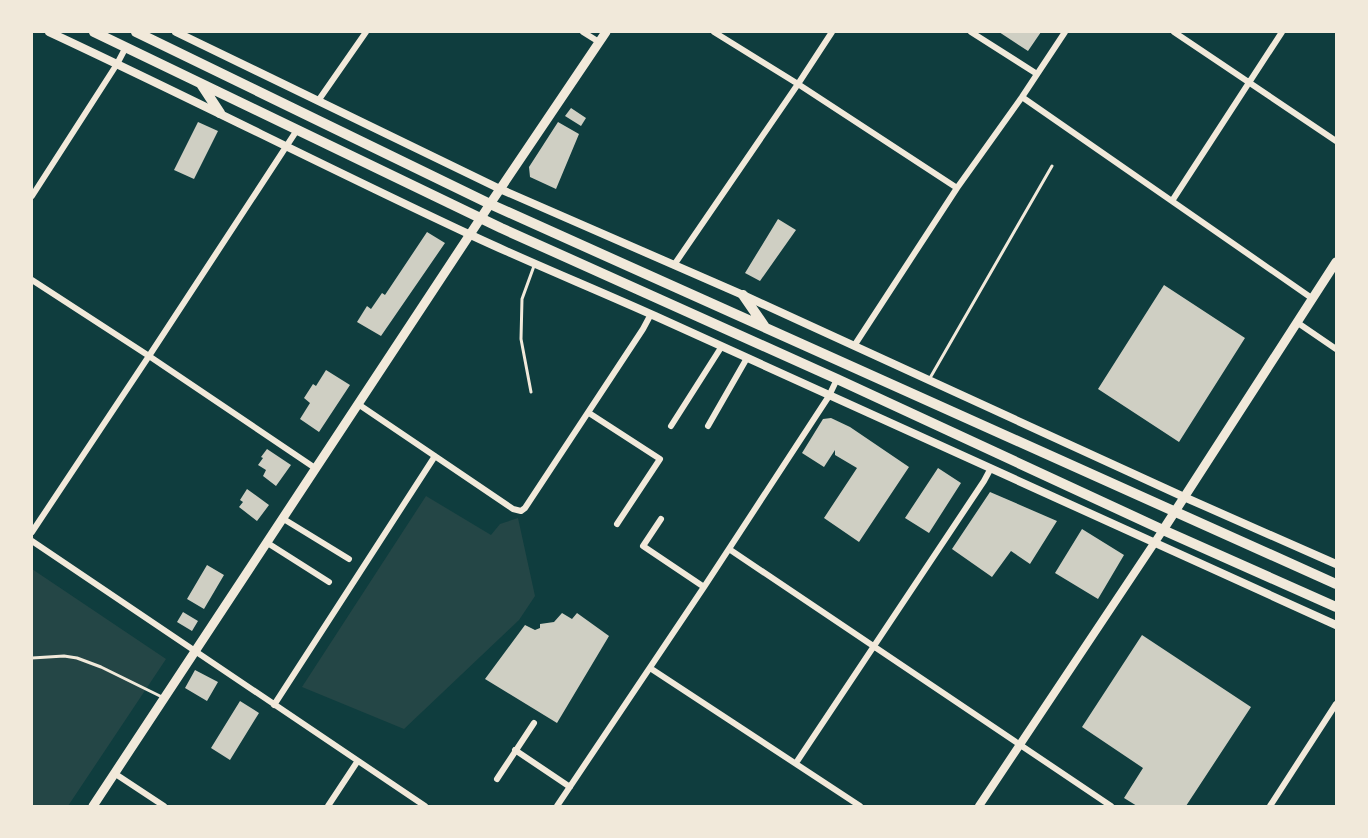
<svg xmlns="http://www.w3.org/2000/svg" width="1368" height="838" font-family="Barlow,sans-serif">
<rect width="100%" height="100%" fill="#0f3d3e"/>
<path fill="#244646" d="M426,496l65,39 9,-11 18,-6 17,78 -16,24 -115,109 -102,-42z
M32,569l134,90 -98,147h-36z"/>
<path fill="#cfcfc3" d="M999,32h42l-13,19z
M571,108l15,10 -5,8 -16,-10z
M198,122l20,9 -24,48 -20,-9z
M558,122l21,12 -23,55 -26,-12 -1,-10z
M778,219l18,11 -36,51 -15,-8z
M427,232l18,11 -64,93 -24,-14 10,-16 4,3 11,-16 3,2z
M1164,285l81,53 -66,104 -81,-53z
M326,370l24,15 -31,47 -19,-13 10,-16 -6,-5 9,-14 3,2z
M831,418l19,9 59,40 -50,75 -35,-24 33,-50 -22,-13v-5l-11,17 -22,-14 21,-34z
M267,449l24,16 -15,21 -13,-10 3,-6 -8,-5 5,-7 -2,-1z
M938,468l23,15 -32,50 -24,-15z
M247,489l22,16 -12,16 -18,-14 4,-5 -3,-2z
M990,492l67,29 -27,43 -19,-13 -19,26 -40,-28z
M1082,529l42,26 -26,44 -43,-26z
M207,565l17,10 -20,34 -17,-10z
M183,612l15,9 -6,10 -15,-9z
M562,613l10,6 5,-6 32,23 -52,87 -72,-44 40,-54 10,5 5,-2v-4l14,-2z
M1142,635l109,72 -65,99h-49l-13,-8 19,-30 -61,-41z
M195,670l23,12 -11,19 -22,-13z
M240,701l19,12 -29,47 -19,-12z"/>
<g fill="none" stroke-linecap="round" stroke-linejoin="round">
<path stroke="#f1e9da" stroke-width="3" d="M930,378l122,-212
M531,392l-10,-53 1,-40 12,-33
M32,658l32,-2 13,2 24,9 61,30"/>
<path stroke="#f1e9da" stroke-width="6" d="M583,32l16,10
M714,32l84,52 159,104
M971,32l66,42
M1174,32l162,109
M1022,97l291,202
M318,101l48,-69
M32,196l85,-132 9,-17
M1172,201l110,-169
M674,265l124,-181 34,-52
M32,280l117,76 166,112
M1298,323l38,26
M854,346l103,-158 65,-91 43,-65
M358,404l155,105 8,2 4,-3 118,-179 8,-15
M589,413l71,46 -43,65
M671,426l51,-80
M708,426l39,-68
M282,518l67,41
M661,519l-18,27 61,41
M32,532l117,-176 148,-226
M32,541l393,265
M266,542l63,40
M729,549l382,257
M650,668l210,138
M274,705l161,-249
M515,750l55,37
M796,763l188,-282 7,-13
M114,773l50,33
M497,779l37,-56
M328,806l29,-44
M557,806l147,-219 125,-191 8,-17
M1270,806l66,-102"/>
<path stroke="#f1e9da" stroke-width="8" d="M49,32c142,66 282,138 424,204 60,28 122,53 182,80 228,103 454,208 681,309
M176,32l324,157 243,106 441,202 152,67
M979,806l184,-276"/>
<path stroke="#f1e9da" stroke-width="9" d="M1163,530l173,-268
M93,806l397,-602 116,-172"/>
<path stroke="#f1e9da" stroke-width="10" d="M94,32l407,196 336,151 326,151 173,77
M136,32l354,172 846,380
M201,84l19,29
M743,295l22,32"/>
</g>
<rect width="1368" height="838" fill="none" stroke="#f1e9da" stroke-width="66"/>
</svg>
